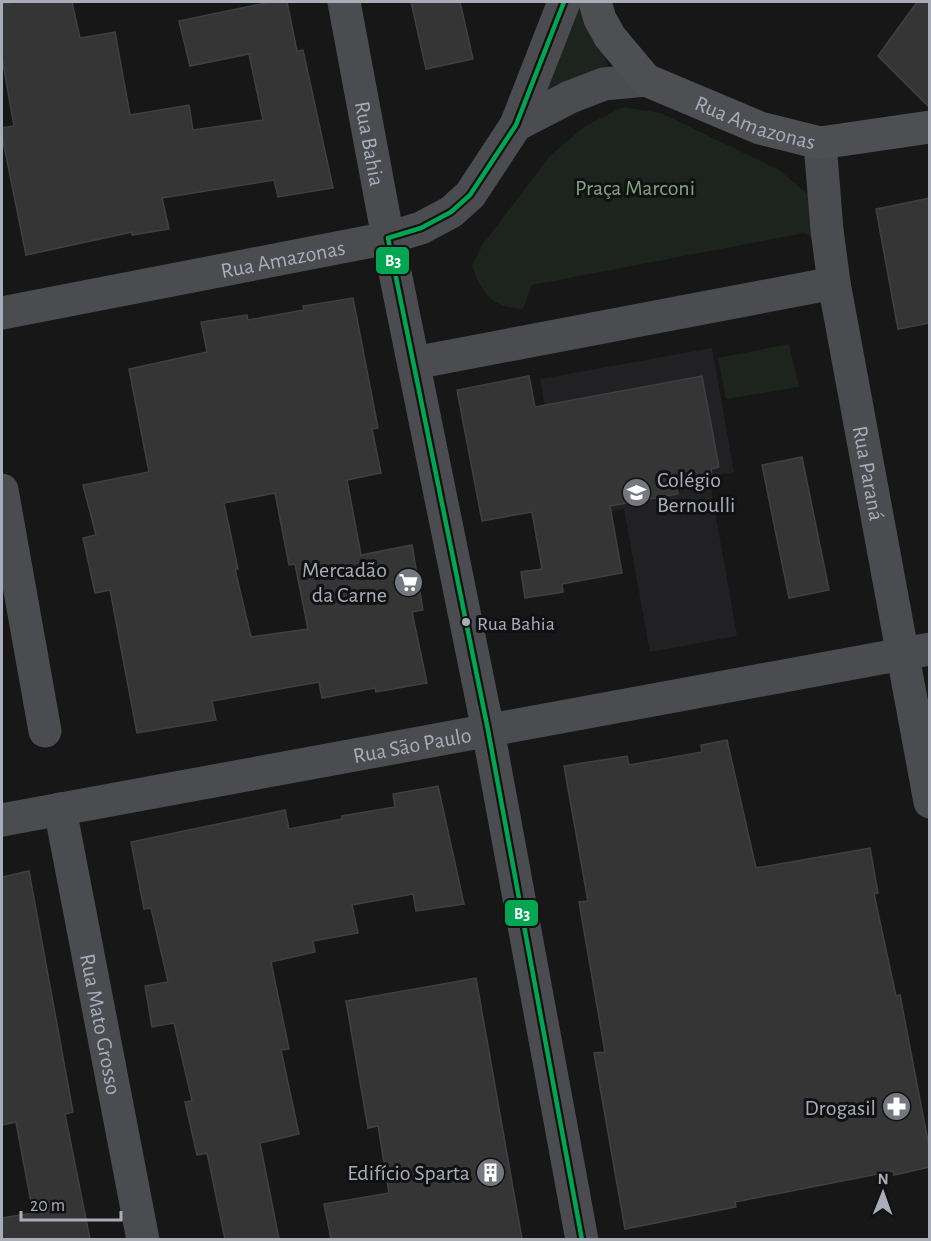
<svg xmlns="http://www.w3.org/2000/svg" width="931" height="1241" font-family="'Alegreya Sans',sans-serif">
<rect width="100%" height="100%" fill="#171717"/>
<path fill="#212123" d="M712,348l22,124 -25,5 28,159 -87,16 -26,-143 -59,10 -25,-140z"/>
<path fill="#1d241e" d="M581,2l28,65 -73,35z
M623,107l38,6 118,57 33,28 5,42 -13,-7 -272,52 -9,24c-33,-3 -40,-14 -51,-43l11,-22 67,-88 35,-30z
M789,344l10,43 -73,12 -8,-41z"/>
<path fill="#353536" stroke="#3f4043" stroke-width="1.5" fill-rule="evenodd" d="M16,2h56l8,36 35,-6 15,83 59,-10 4,25 70,-10 -14,-66 -59,12 -11,-45 92,-19h16l10,49 6,-1 30,138 -55,9 -4,-17 -112,18 7,31 -37,6v-3l-106,23 -24,-119v-8l12,-2 -12,-68v-54z
M411,2h49l13,57 -47,10z
M917,2h13v106l-52,-52z
M930,198v125l-32,6 -22,-120z
M353,298l25,130 -6,1 9,44 -34,7 14,75 51,-10 11,65 -11,2 15,71 -51,9 -1,-4 -53,10 -3,-16 -107,19 4,19 -79,13 -27,-143 -15,3 -12,-55 13,-3 -13,-50 66,-13 -20,-103 78,-17 -6,-30 46,-7 1,5 56,-10 -1,-4zM275,493l14,72 6,-1 13,65 -57,8 -16,-68h3l-14,-66z
M529,376l6,31 167,-31 17,91 -8,2 1,6 -37,7 3,12 -68,12 12,67 -60,11 1,8 -38,6 -4,-26 21,-3 -10,-57 -50,9 -25,-131z
M802,457l27,133 -40,8 -27,-133z
M727,740l29,128 114,-20 8,45 -4,1 22,102 4,-1 30,157v15l-36,8 -1,-4 -158,31 1,5 -111,22 -31,-176 11,-1 -26,-150 9,-1 -24,-135 63,-10 2,9 73,-13 -1,-7z
M438,786l26,118 -48,7 -3,-17 -61,11 6,28 -45,8 2,11 -44,10 18,87 -8,1 18,84 -39,9 19,96h-54l-18,-86 -10,2 -12,-53 7,-1 -18,-78 -22,4 -7,-41 23,-4 -17,-74 -7,1 -13,-67 154,-32 4,19 53,-10v-3l53,-9 -2,-13z
M29,871l44,241 -8,2 25,125h-88v-21l31,-5 -17,-91 -14,3v-248z
M476,978l46,261h-191l-7,-35 65,-11 -11,-67 -10,2 -22,-127z"/>
<g fill="none" stroke-linecap="round" stroke-linejoin="round">
<g stroke="#4b4c50" stroke-width="33">
<path id="s1" d="M344,2l44,236 100,492 94,510"/>
<path d="M516,125l54,-28 34,-13 42,-4"/>
<path id="s2" d="M820,143l7,87 7,53 96,519"/>
<path id="s3" d="M2,313l386,-75 33,-10 30,-16 19,-17 46,-70 48,-123"/>
<path d="M414,363l420,-80"/>
<path d="M2,490l43,241"/>
<path id="s4" d="M60,809l83,431"/>
<path id="s5" d="M2,820l928,-171"/>
</g>
<path stroke="#4d4f52" stroke-width="33" id="s6" d="M595,2l5,17 10,18 36,43 114,48 60,15 110,-16"/>
<defs>
<path id="bus-1" d="M564,2l-48,123 -46,70 -19,17 -30,16 -33,10 100,492 94,510"/>
</defs>
<use href="#bus-1" stroke="#111113" stroke-width="9"/>
<use href="#bus-1" stroke="#00a651" stroke-width="4.5"/>
</g>
<defs>
<symbol id="school-disc" viewBox="-11 -11 22 22"><circle r="9.5" fill="#757880" stroke="#111113"/><path d="M0-5L7-2L0 1L-7-2ZM-4 1L0 2.5L4 1V4Q0 6-4 4Z" fill="#fff"/></symbol>
<symbol id="supermarket-disc" viewBox="-11 -11 22 22"><circle r="9.5" fill="#757880" stroke="#111113"/><path d="M-6-5.5h2.5l.6 2H6L4.5 2H-2.5L-4.4-4H-6ZM-1.5 3.2a1.3 1.3 0 1 0 .1 0ZM3 3.2a1.3 1.3 0 1 0 .1 0Z" fill="#fff"/></symbol>
<symbol id="pharmacy-disc" viewBox="-11 -11 22 22"><circle r="9.5" fill="#757880" stroke="#111113"/><path d="M-2-6h4v4h4v4h-4v4h-4v-4h-4v-4h4Z" fill="#fff"/></symbol>
<symbol id="building-disc" viewBox="-11 -11 22 22"><circle r="9.5" fill="#757880" stroke="#111113"/><path d="M-4-6H4V6H1V3H-1V6H-4ZM-2.5-4.3h1.7v1.8h-1.7ZM.8-4.3h1.7v1.8H.8ZM-2.5-1h1.7V.8h-1.7ZM.8-1h1.7V.8H.8Z" fill="#fff"/></symbol>
</defs>
<g fill-rule="evenodd">
<use href="#school-disc" x="620" y="476" width="33" height="33"/>
<use href="#supermarket-disc" x="392" y="566" width="33" height="33"/>
<use href="#pharmacy-disc" x="880" y="1090" width="33" height="33"/>
<use href="#building-disc" x="474" y="1156" width="33" height="33"/>
</g>
<circle fill="#a8adb8" stroke="#111113" stroke-width="2" cx="466" cy="622" r="5"/>
<g text-anchor="middle" stroke-width="6" stroke-linejoin="round" paint-order="stroke">
<g font-size="20" fill="#a8adb8" stroke="#111113" text-anchor="start">
<text x="477" y="630">Rua Bahia</text>
</g>
<g font-size="22" fill="#a8adb8" stroke="#111113">
<text dy="8" stroke="none"><textPath href="#s6" startOffset="212">Rua Amazonas</textPath></text>
<text dy="8" stroke="none"><textPath href="#s1" startOffset="144">Rua Bahia</textPath></text>
<text dy="8" stroke="none"><textPath href="#s3" startOffset="286">Rua Amazonas</textPath></text>
<text dy="8" stroke="none"><textPath href="#s2" startOffset="334">Rua Paraná</textPath></text>
<text dy="8" stroke="none"><textPath href="#s5" startOffset="417">Rua São Paulo</textPath></text>
<text dy="8" stroke="none"><textPath href="#s4" startOffset="219">Rua Mato Grosso</textPath></text>
</g>
<g font-size="22" fill="#7fa381" stroke="#111113">
<text x="635" y="195">Praça Marconi</text>
</g>
<g font-size="22" fill="#a8adb8" stroke="#111113" text-anchor="end">
<text x="657" y="487" text-anchor="start">Colégio<tspan x="657" dy="25">Bernoulli</tspan></text>
<text x="387" y="577">Mercadão<tspan x="387" dy="25">da Carne</tspan></text>
<text x="876" y="1115">Drogasil</text>
<text x="470" y="1180">Edifício Sparta</text>
</g>
</g>
<g stroke="#111113" stroke-width="2">
<rect x="375" y="246" width="35" height="29" rx="6" fill="#00a651"/>
<rect x="504" y="899" width="35" height="28" rx="6" fill="#00a651"/>
</g>
<g font-size="16" text-anchor="middle" font-weight="bold" fill="#fff">
<text x="393" y="266">B3</text>
<text x="522" y="919">B3</text>
</g>
<rect width="931" height="1241" fill="none" stroke="#a8adb8" stroke-width="6"/>
<g transform="translate(883 1193) rotate(1)" stroke="#111113" stroke-width="4.5" paint-order="stroke">
<path d="M0-4.5L10 22L0 15L-10 22Z" fill="#a8adb8"/>
<text y="-9" font-size="16" font-weight="bold" text-anchor="middle" fill="#a8adb8">N</text>
</g>
<path d="M21 1211v9h100v-9" fill="none" stroke="#a8adb8" stroke-width="3"/>
<text x="30" y="1211" font-size="18" fill="#a8adb8" stroke="#111113" stroke-width="4.5" paint-order="stroke">20 m</text>
</svg>
